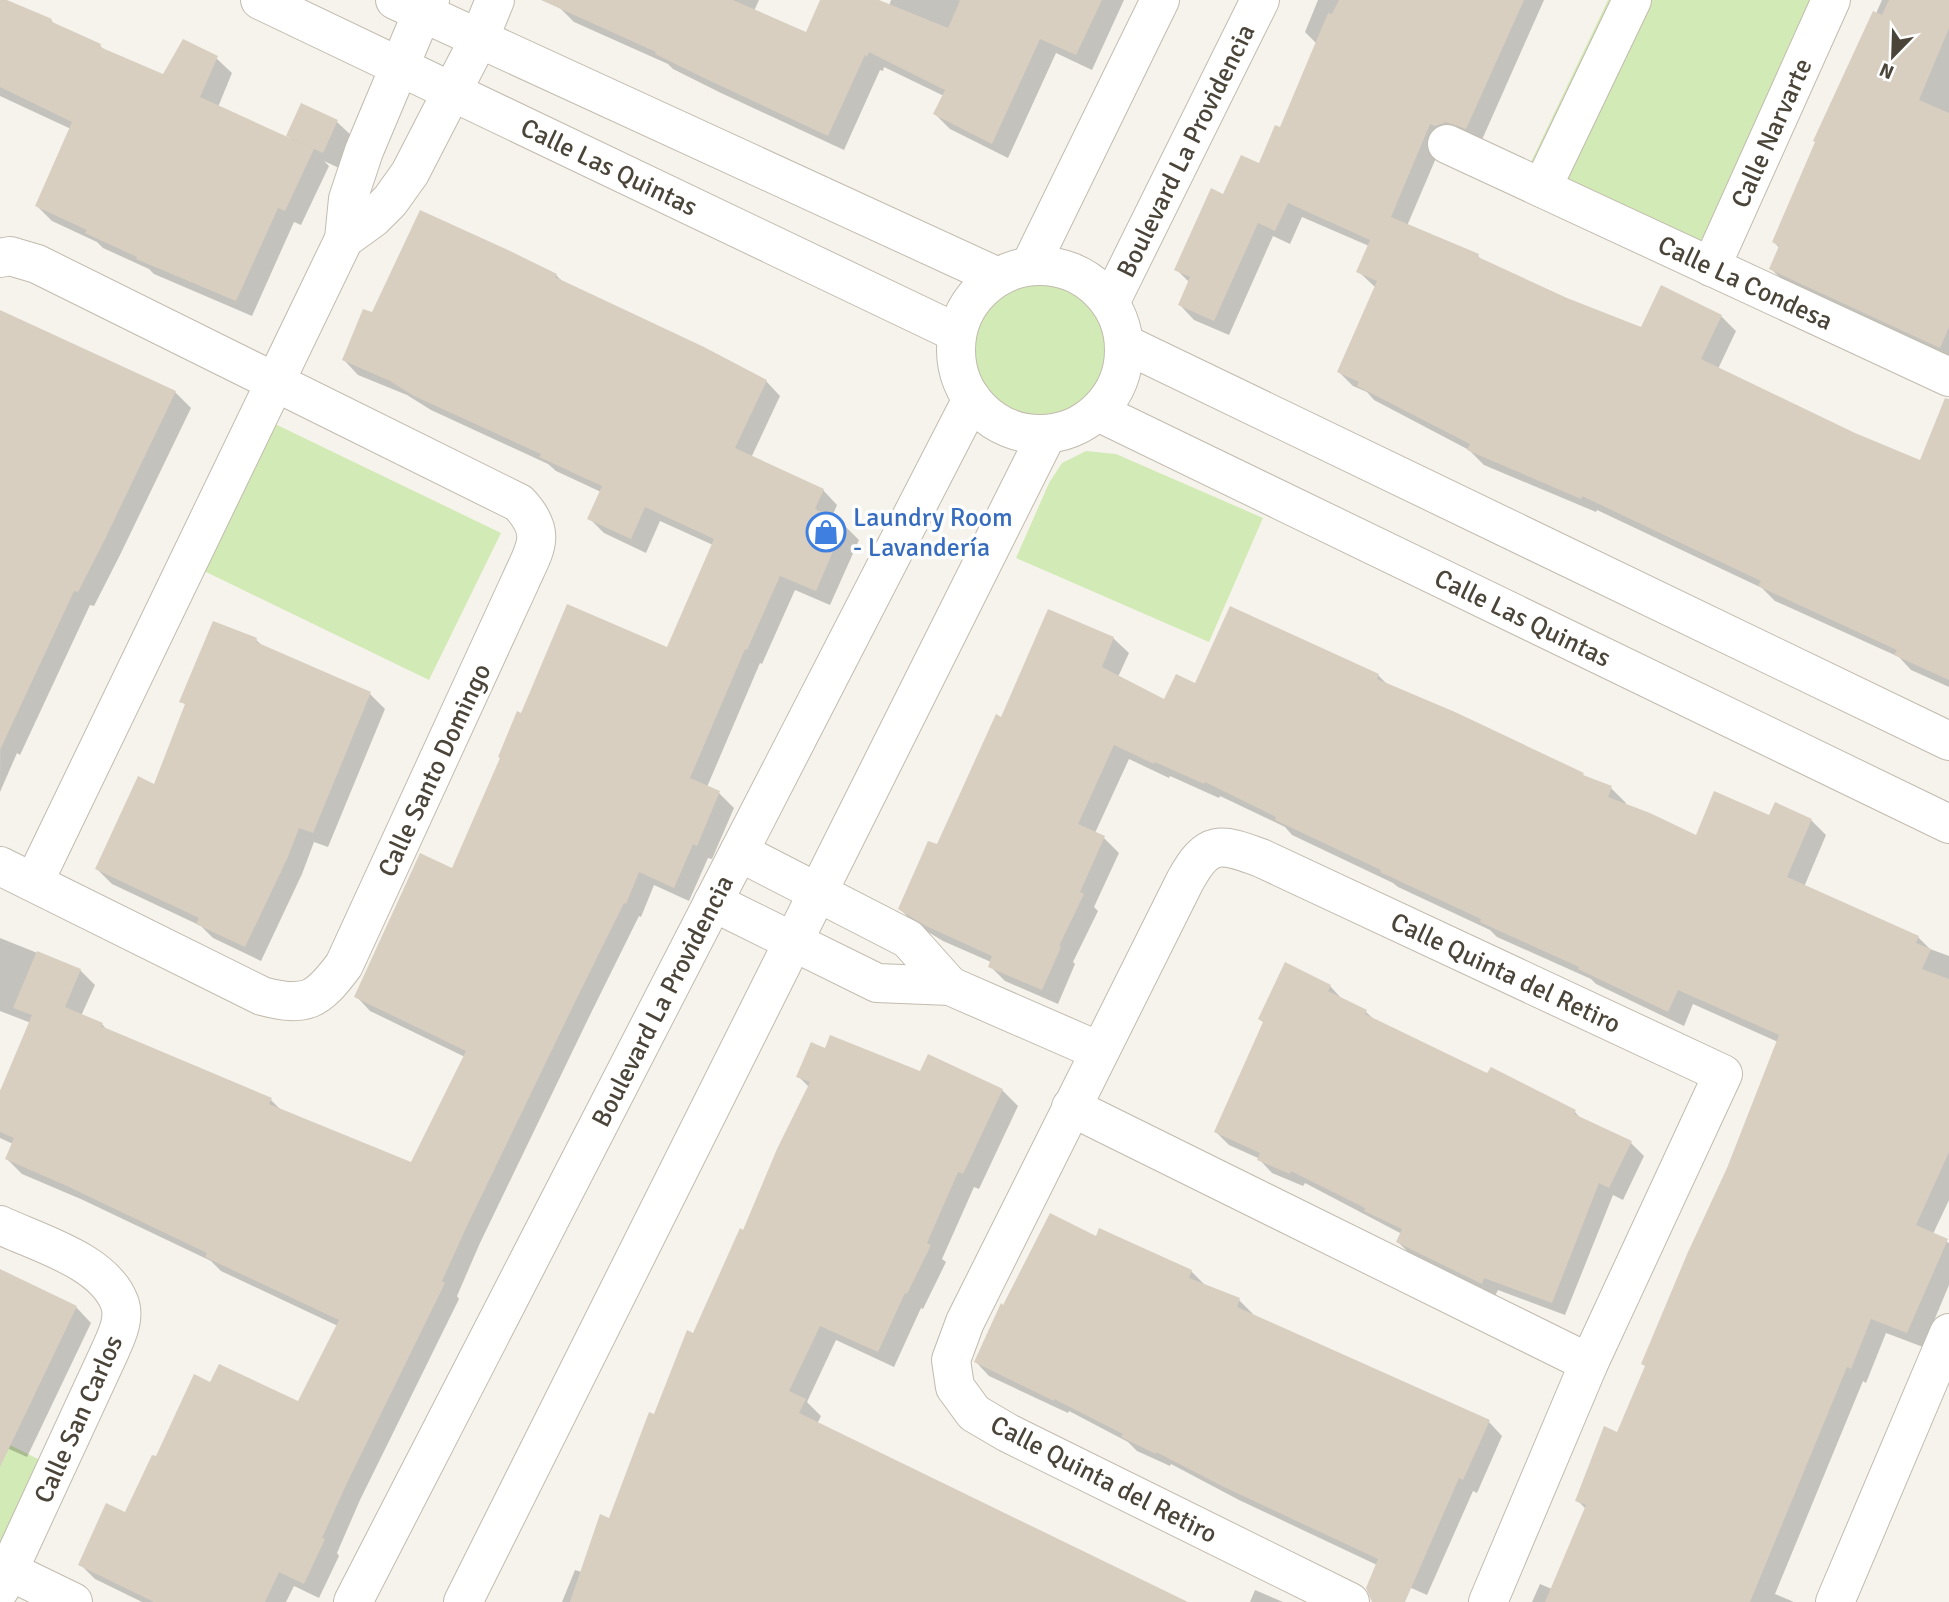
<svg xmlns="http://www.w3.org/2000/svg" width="1949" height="1602" font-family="Signika,sans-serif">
<rect width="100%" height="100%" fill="#f6f3ec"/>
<path fill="#d2eab5" d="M1608,0h206l-120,265 -172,-84z
M967 350a71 71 0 1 1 142 0a71 71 0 1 1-142 0Z
M273,423l228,110 -72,147 -227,-110z
M1086,451l30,3 147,64 -54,124 -193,-84 33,-75 13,-20z
M0,1440l40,20 -40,83z"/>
<path fill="#0003" d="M0,0l51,20 5,6 44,20 6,5 58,26 52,-19 16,15 -14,34 75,34 -5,-6 14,-30 35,17 16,15 -14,31 -15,-7 5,5 -28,59 -7,-3 -42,94 -98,-42 -5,-5 -46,-21 -6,-6 -45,-21 -15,-15 34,-77 -71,-33z
M562,0h197l-5,11 53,24 15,-35h53l14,6 2,-6h233l-32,70 -36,-17 -48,105 -58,-29 -15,-15 9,-18 -60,-29 -1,4 -3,-1 -36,80 -123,-57 -48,-24 -5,-5 -94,-42 -15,-15z
M1318,0h226l-63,142 -36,-5 -38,89 71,30 6,6 83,37 74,30 80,-13 15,15 -18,38 69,35 162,71v212l-38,-17 -12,-13 -124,-56 -13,-13 -165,-78 -1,2 -112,-47 -15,-15 -95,-50 -7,-8 -14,-6 -14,-14 37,-84 -18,-17 11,-25 -67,-29 -12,27 -17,-8 -44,99 -35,-15 -14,-15 10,-22 -13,-13 47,-74 36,-30 21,-37 36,-85 -12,-12z
M1882,0h67v359l-162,-75 -16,-15 9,-20 -6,-7z
M556,275l8,8 202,98 14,15 -29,62 72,32 14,15 -6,14 13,6 15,15 -29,65 -35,-15 -33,74 -2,-1 -53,124 12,6 15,15 -22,51 -4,-1 -19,43 -35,-16 -13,32 -2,-1 -49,99 -110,228 -23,53 2,3 -99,201 -23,53 2,3 -20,42 -25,-12 -8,16h-144l-47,-23 -15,-15 46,-50 30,-55 55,-75 88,19 39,-77 -117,-55 -10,-10 -128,-61 -61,-26 -15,-15 6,-15 -13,-6v-48l2,1 29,-68 -31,-12v-73l80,32 15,15 -14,31 21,8 5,6 164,70 11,11 130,54 53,-108 -95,-46 -14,-15 97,-126 69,-155 146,-66 45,-104 -53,-24 -14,32 -42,-20 -15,-15 12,-26 -45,-21 -8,-7 -117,-54 -24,-15 -49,-20 -14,-15 29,-45z
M1,313l174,79 16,16 -71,147 -26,51 -4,-1 -70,150 -3,-2 -17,39z
M1113,638l16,15 -11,24 47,25 31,-17 182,-10 11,11 222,102 15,15 -1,3 72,31 73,-20 41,3 15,15 -22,52 114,50 12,12 19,7v244l-16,34 16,9v42l-26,62 -37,-14 -20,50 -3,-2 -88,213 19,8h-262l8,-18 12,5 34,-80 -9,-9 41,-66 110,-265 50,-127 -85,-38 -9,22 -88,-42 -5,-5 -94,-42 -7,-7 -92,-43 -5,-4 -101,-48 -7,-8 -65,-31 -1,2 -49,-22 -1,2 -40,-19 -34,74 9,5 15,15 -25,54 4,4 -25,51 2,2 -17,40 -53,-23 -15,-15 1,-4 -48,-21 -28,-17 -15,-15 38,-62 63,-128z
M256,640l8,7 106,47 15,15 -57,138 -14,-5 -12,32 -41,87 -48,-23 -12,-12 -89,-42 -15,-15 58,-83 32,-80 -5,-5z
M1330,986l13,14 23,12 11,10 111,54 87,36 7,8 49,23 13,13 -21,44 -10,-5 -48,120 -67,-25 -3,6 -84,-41 -13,-13 4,-8 -97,-51 -2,3 -31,-13 -14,-15 -29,-13 -13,-13 49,-108 -5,-5z
M921,1074l81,16 16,16 -39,83 -5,-2 -32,72 4,3 -23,47 -2,-1 -27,59 -58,-27 -29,62 14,14 -4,8 361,178h-616l13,-32 7,2 28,-52 45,-104 89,-184 65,-145 -11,-11z
M1097,1238l94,33 14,14 34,15 14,14 -1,2 237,106 13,14 -25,57 -4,-2 -46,104 -36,-16 -14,-14 -138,-65 -68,-36 -1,2 -33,-15 -9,-9 -59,-31 -1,2 -79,-37 -13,-14 28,-55z
M0,1271l76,36 15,16 -64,134 -27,-12z
M1255,1590l28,12h-33z"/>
<path fill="#d8cfc1" d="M0,0h7l45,19 -2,2 51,23 -1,3 63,27 20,-35 35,17 -18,41 114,52 -29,62 -7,-3 -42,93 -100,-42 1,-2 -52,-24 2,-3 -52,-24 37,-84 -72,-35z
M541,0h192l73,32 14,-32h59l69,28 12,-27 -2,-1h144l-26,55 -36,-16 -48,105 -59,-30 12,-24 -76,-38 -2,5 -2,-2 -37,81 -124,-58 -49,-24 1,-2z
M1339,0h185l-58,129 -20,-7 -11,4 -5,-2 -39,93 88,37 -1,3 89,41 74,29 20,-42 61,30 -21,44 154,74 65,27 25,-62 4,1v281l-55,-25 3,-5 -139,-64 3,-5 -179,-85 -1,3 -114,-49 3,-6 -113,-58 2,-4 -22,-10 40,-91 -21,-9 14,-32 -82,-37 -13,28 -17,-8 -44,98 -36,-16 12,-28 -16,-7 37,-82 12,6 18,-39 18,8 16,-38 5,2 48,-114 4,1z
M1889,0h60v28l-30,72 30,13v214l-9,21 -171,-79 10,-23 -7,-4 43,-100 -2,-1 60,-130 9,4z
M301,103l37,17 -15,33 -37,-17z
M420,210l88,40 49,24 -2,3 149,70 63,33 -32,68 89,41 -9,20 30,14 -29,68 -36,-15 -33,74 -2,-1 -55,129 30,13 -23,55 -4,-2 -19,44 -35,-16 -13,32 -2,-1 -48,97 -110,228 -24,53 3,2 -99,202 -24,53 3,1 -21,45 -25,-12 -14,30h-111l-76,-37 28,-62 19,9 27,-57 4,1 38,-82 16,8 9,-18 79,37 41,-81 -134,-63 2,-4 -140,-67 -62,-27 9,-21 -14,-6v-41l32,-76 -19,-7 24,-57 44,18 -16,38 38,16 -2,3 171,72 -3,6 142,58 55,-111 -112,-54 66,-144 32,15 48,-110 -2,-1 19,-46 4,2 46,-109 100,43 47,-108 -69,-32 -14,32 -44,-20 15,-33 -63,-29 2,-3 -127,-58 -24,-15 -48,-21 21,-51 9,3z
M0,310l176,81 -71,148 -27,53 -4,-1 -74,159z
M1230,606l149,68 -2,5 78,33 129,61 -1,2 29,11 -4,11 42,16 46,22 18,-44 55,24 6,-13 37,17 -25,58 132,59 -3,7 15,6 -9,20 27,10v173l-33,73 32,14 -41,94 -36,-14 -20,50 -4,-2 -97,235h-205l41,-97 -11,-4 29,-75 13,6 28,-66 -4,-2 47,-112 39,-84 52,-133 -101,-45 -10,22 -90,-43 1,-2 -99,-45 1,-3 -101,-47 1,-2 -106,-50 1,-3 -71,-35 -1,2 -49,-22 -1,2 -40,-19 -36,79 27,12 -25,56 4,2 -25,52 2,1 -19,43 -54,-23 4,-11 -66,-30 -28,-17 30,-68 9,3 59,-130 5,3 47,-108 66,28 -12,30 62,32 12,-25 19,9z
M213,621l44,17 -1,4 115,50 -58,141 -14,-5 -12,31 -42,88 -49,-23 3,-6 -104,-49 43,-93 16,8 31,-80 -6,-2z
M1285,962l46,23 -3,6 39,19 -2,4 122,59 4,-6 85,43 -2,4 58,27 -23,47 -10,-5 -47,120 -68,-25 -2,6 -86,-42 6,-13 -38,-18 1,-3 -74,-37 -1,3 -33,-14 3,-7 -46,-21 49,-110 -5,-3z
M830,1035l90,36 8,-17 75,35 -40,85 -5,-2 -31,71 4,2 -24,49 -2,-1 -27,59 -58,-26 -31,65 17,8 -7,14 389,189h-618l30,-88 9,4 40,-106 5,2 33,-84 6,3 47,-105 3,2 34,-81 33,-67 -14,-5 15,-35 14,6z
M1050,1213l46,23 3,-8 93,42 -3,8 51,20 -3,9 253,113 -27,60 -4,-2 -54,124h-33l-6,-14 12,-29 -154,-72 -68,-35v2l-35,-17 2,-3 -69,-35v2l-80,-39 27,-59 2,2z
M0,1269l77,37 -77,161z"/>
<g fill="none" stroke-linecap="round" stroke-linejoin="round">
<defs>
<g id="minor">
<path id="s1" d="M260,0l697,333"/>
<path d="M395,0l603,277"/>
<path id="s2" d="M1447,144l502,233"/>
<path d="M1542,188l90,-188"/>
<path d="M344,239l29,-21 17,-17 20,-28 69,-134 16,-39"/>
<path d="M0,258l10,-2 27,8 482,239c29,31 16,45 1,79l-176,383c-26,35 -37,43 -82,31l-262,-130"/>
<circle cx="1040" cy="350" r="84"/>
<path d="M1030,266l130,-266"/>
<path id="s3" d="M1711,267l120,-267"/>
<path id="s4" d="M1110,303l150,-303"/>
<path d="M1125,344l824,397"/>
<path id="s5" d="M1098,412l851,412"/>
<path d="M739,852l169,87 42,47"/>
<path d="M34,882l310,-643 4,-40 16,-48 58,-138 8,-13"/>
<path d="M713,902l164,81 73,3 149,65"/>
<path d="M1071,1107l518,256"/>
<path d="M0,1225c38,18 105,36 120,79 5,16 -4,33 -10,47l-110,238"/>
<path d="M9,1571l64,31"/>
<path id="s6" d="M353,1602l619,-1203"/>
<path d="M463,1602l584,-1168"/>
<path id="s7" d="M1350,1602l-342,-169 -34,-20 -19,-26 -4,-27 14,-38 220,-441c23,-42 35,-38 76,-23l462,216 -134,289 -101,239"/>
<path d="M1835,1602l114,-269"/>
</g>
</defs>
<use href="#minor" stroke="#c2bbae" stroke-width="40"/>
<use href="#minor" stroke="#fff" stroke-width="38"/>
</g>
<defs>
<symbol id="shop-ring" viewBox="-11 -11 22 22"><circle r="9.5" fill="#fff" stroke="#3f7fe0" stroke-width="1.5"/><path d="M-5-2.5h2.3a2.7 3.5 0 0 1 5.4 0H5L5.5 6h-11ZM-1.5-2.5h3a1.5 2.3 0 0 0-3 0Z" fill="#3f7fe0"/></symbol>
</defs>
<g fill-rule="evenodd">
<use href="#shop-ring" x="804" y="510" width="44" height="44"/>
</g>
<g text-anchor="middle" stroke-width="7" stroke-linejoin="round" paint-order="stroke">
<g font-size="26" fill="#4b4439" stroke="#fff">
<text dy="9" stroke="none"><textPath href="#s3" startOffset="147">Calle Narvarte</textPath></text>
<text dy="9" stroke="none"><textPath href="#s4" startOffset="170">Boulevard La Providencia</textPath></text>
<text dy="9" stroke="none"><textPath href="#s1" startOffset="387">Calle Las Quintas</textPath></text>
<text dy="9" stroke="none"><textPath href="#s2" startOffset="329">Calle La Condesa</textPath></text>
<text dy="9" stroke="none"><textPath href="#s5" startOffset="472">Calle Las Quintas</textPath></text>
<text transform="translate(434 770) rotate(-65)" y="9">Calle Santo Domingo</text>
<text dy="9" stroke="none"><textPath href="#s7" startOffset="1377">Calle Quinta del Retiro</textPath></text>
<text dy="9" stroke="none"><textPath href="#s6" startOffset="676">Boulevard La Providencia</textPath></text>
<text transform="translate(78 1419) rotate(-66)" y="9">Calle San Carlos</text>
<text transform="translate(1104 1479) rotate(27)" y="9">Calle Quinta del Retiro</text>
</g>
<g font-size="26" fill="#366cbe" stroke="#fff" text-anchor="start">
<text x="853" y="526">Laundry Room<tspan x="853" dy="30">- Lavandería</tspan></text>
</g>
</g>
<g transform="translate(1893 56) rotate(203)" stroke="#ffffff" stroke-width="5" paint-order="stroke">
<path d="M0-5L12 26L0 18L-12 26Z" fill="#4b4439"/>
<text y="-10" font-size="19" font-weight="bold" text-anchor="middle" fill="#4b4439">N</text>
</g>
</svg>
